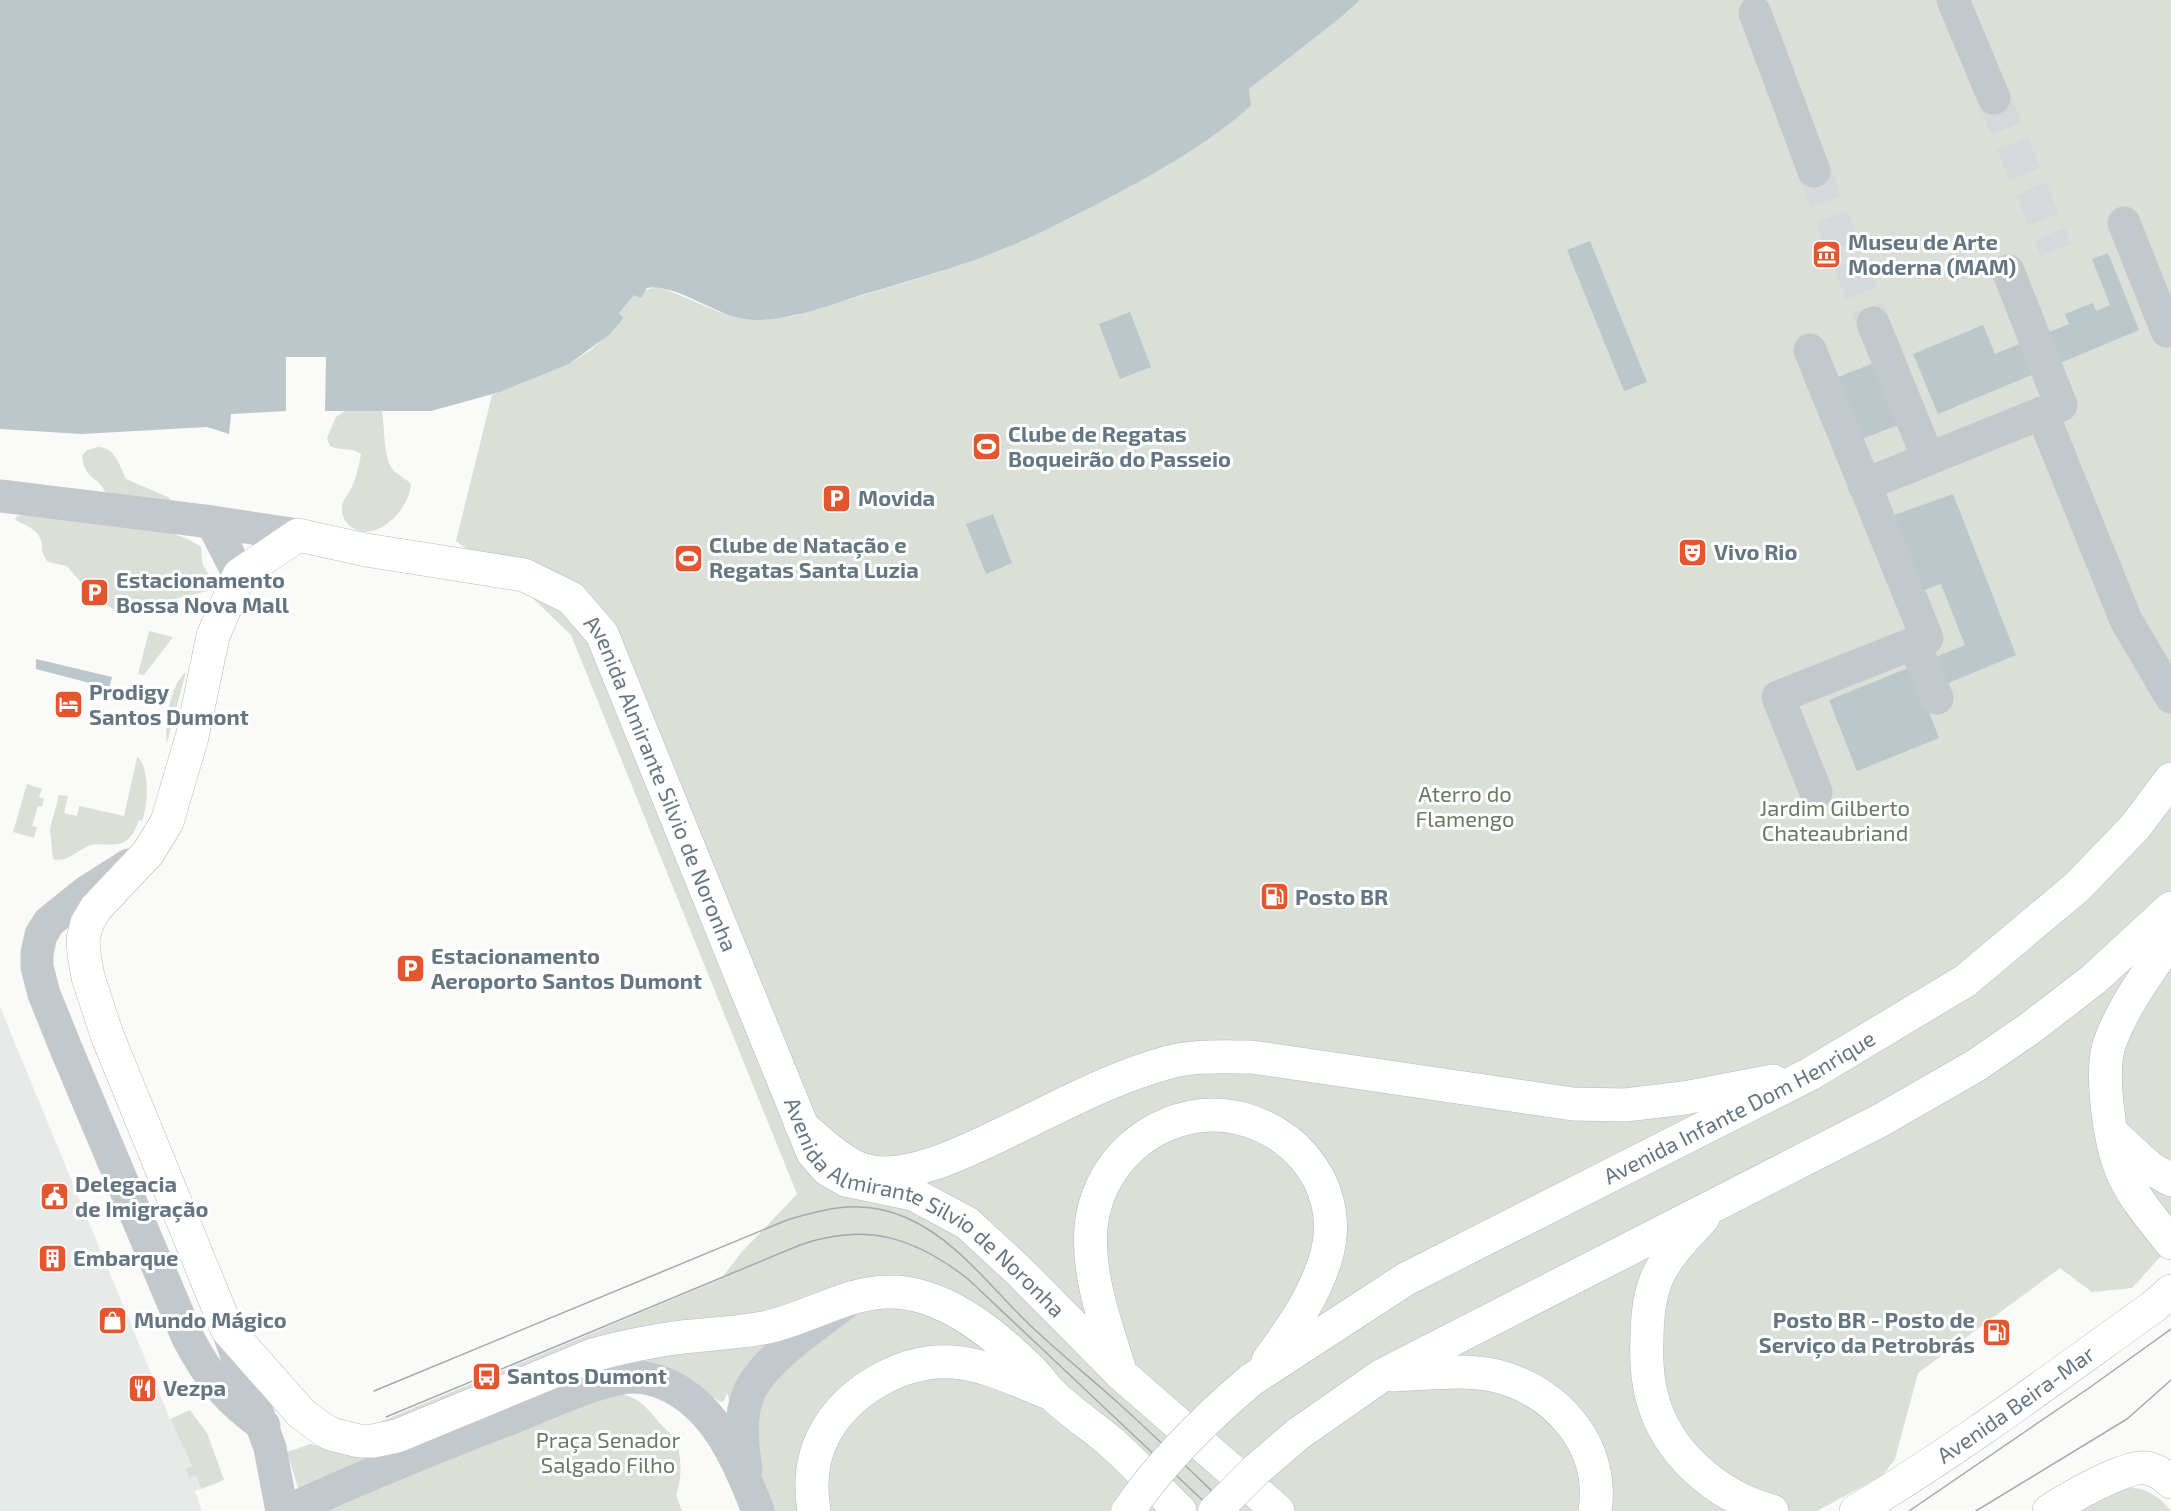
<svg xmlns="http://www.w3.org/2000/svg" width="2171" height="1511" font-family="'Exo 2',sans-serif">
<rect width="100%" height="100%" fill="#fafaf8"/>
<path fill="#e8e9e9" d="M0,1007l170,412 22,48 -3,10 7,-2 5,14 -6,2 7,20h-202z"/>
<path fill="#dadfd7" d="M1360,0h811v1245l-39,43 -40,4 -32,-24 -142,105 -23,86 -13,17 -65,35h-1046l-44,-118 -3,8 -4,1 -44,-28 -377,117 -12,-39 24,-8 12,4 380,-120 -319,99 -2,-6 339,-142 20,-26 56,-59 -226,-559 -49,-47 -66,-47 36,-146 77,-31 22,-14 33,-32 -5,-5 15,-19 21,-7 10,2 54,23 34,8 41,-4 140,-42 74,-27 63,-29 118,-66 60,-63 90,-70z
M345,411h37c3,17 1,51 13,61 5,4 11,7 16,12 -1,19 -20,43 -39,47 -17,4 -32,-9 -30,-25 1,-7 6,-11 9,-17 5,-10 8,-24 10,-35 -10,-7 -20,-3 -31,-8l-3,-8 9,-21z
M98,447c18,1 21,18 28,32l42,18 7,7 -3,23 4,8 12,4 13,8c1,6 0,14 3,20 4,6 7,10 9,18l-5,6 -79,19 -16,-1 -20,-12 -26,-31 -19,-4c-10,-14 -3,-14 -8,-24 -3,-9 -17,-14 -25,-18l2,-4c14,-2 26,4 39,1 15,-3 35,-17 49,-25 -6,-16 -20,-11 -23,-36l5,-6z
M149,631l24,6 -29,38 -6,-1z
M186,672l-19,71c-3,-19 3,-58 19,-71z
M137,758l1,-1c12,12 10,49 4,64l-3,-1c-3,9 -8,19 -17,23 -10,4 -24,-1 -34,3 -11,5 -22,17 -35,13l-3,-30 9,-34 9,1 -4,17 13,3 2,-10 45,10z
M27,784l15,5 -3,8 5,2 -2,7h-4l-6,20 5,1 -3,11 -21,-6z
M613,1392c37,6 36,26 63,46 5,18 7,39 0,57l6,16h-356l4,-4z
M190,1410l17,23 17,47 -23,9 -5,-14 -7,2 -3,-8 6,-3 -22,-47z
M2127,1487c19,1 32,9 44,24h-100z"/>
<path fill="#bbc7cb" d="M0,0h1360l-21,19 -90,70 2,17c-40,35 -86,62 -133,87 -36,19 -72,38 -110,54 -46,19 -95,33 -143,47 -36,11 -72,26 -110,26 -36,0 -76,-37 -108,-32l-6,10 -7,-3 -15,18 5,5 -14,16 -41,30 -69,28 -69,19h-145l-55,3 -2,20 -22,-7 -125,7 -82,-5z
M1590,241l57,141 -23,9 -57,-141z
M2108,253l31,77 -201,84 -25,-60 70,-29 12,29 74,-30 -4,-10 28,-11 3,8 14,-6 -18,-46z
M1130,312l21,55 -31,12 -21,-55z
M1874,363l24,62 -41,16 -24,-62z
M1953,494l63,161 -94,39 17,44 -82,33 -28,-71 136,-55 -24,-61 -20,7 -32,-74z
M993,514l19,49 -26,11 -20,-50z
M36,659l76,18 -3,11 -73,-19z"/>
<path fill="#fafaf8" d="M286,357h40l-1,54h-39z"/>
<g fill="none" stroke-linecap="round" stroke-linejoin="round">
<path stroke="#d5d9db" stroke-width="33" stroke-dasharray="33 16" stroke-linecap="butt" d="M1994,98l62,152
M1814,171l59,152"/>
<defs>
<g id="major">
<path id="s1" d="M1180,1511c-22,-22 -44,-46 -67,-67 -19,-17 -42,-31 -60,-49 -9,-8 -15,-19 -24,-27 -36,-35 -87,-77 -140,-76 -44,0 -83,28 -126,36 -27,5 -54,6 -81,9 -30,4 -60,10 -89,18l-196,81 -24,5h-14l-28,-7 -10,-6 -20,-15 -74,-84 -120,-294 -19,-58 -4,-23 -1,-15 4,-16 9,-15 52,-55 19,-31 25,-85 21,-101 26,-61 59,-40 68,15 158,25 47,23 31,36 211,519 14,16 19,11 67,14 54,29 52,48 102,103 157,137"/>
<path id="s2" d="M1856,1511c103,-62 199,-134 297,-204l18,-16"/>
<path d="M2049,1511c18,-12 78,-47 98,-43 9,2 17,7 24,14"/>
</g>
<g id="highway">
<path d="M2171,939c-22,33 -49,68 -62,106 -9,30 1,103 15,131 12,25 30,45 47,67"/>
<path d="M801,1125c14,13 44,40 63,45 45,15 122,-29 163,-48 45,-22 91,-46 139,-59 28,-8 57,-6 86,-6l321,47 52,1 59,-7 89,-17"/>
<path d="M2112,1133l38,35 21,12"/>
<path d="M1703,1218c-17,18 -37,38 -47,62 -7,18 -9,39 -9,58 -1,20 0,40 5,59 14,56 66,100 120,114"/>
<path d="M1121,1374c-14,-46 -34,-97 -30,-146 5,-62 58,-112 121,-113 73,0 134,66 115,139 -11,40 -35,74 -59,107"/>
<path d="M1392,1375c33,-1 72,-7 105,1 61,16 108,70 98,135"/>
<path id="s3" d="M1251,1380l155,-101 404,-205 155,-93 112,-94 58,-60 36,-48"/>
<path d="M1298,1434l83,-58 500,-256 94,-54 54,-37 65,-50 77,-71"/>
<path d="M814,1511c-4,-25 -3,-52 10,-76 23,-44 78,-76 128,-73 34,2 68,20 100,32"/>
</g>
</defs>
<use href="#major" stroke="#b5babe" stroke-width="34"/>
<use href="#highway" stroke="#b4b9bd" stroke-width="34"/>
<path stroke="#c3c8cc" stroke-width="33" d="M1953,0l41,98
M1755,13l59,158
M2124,223l43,108
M2008,271l53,134 -19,8
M1873,323l55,135
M1810,350l117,288 -149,59 38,95
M1864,485l178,-72 84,207 45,77
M0,496l212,26 86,13
M212,522l27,53
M1914,643l23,55
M129,865l-44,28 -36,29 -8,13 -4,18v14l7,27 23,57 121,287c20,39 41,63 76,88
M228,1331l42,117 12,63
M746,1468c-4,-23 -7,-50 2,-73 13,-34 69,-70 97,-92
M288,1511c73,-34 148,-64 223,-93 35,-13 71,-32 107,-39 12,-3 25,-2 36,1 58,17 84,79 104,131"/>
<use href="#major" stroke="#fff" stroke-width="33"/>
<use href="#highway" stroke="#fff" stroke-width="33"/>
<path stroke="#a2aab0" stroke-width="1.5" d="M374,1391l413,-171c43,-13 77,-21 120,-2 52,23 86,73 127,111 27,25 55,48 82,72 40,36 78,73 117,110
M386,1417l414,-172c66,-23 114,-8 168,34l246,232
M1909,1511l180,-123 82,-59
M1976,1511l151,-92 44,-39"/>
<defs>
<path id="highway-bridge" d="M1128,1511c34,-50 77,-92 123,-131
M1215,1511l41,-41 42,-36"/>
</defs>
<use href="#highway-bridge" stroke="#b4b9bd" stroke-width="34" stroke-linecap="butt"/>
<use href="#highway-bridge" stroke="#fff" stroke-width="33"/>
</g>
<defs>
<symbol id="museum-square" viewBox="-11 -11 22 22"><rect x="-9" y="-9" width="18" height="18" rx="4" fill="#e4572e" stroke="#fff"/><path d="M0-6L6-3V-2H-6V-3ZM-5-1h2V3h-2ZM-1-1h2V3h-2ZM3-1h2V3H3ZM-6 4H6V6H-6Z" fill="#fff"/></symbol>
<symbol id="stadium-square" viewBox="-11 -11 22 22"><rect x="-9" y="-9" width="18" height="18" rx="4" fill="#e4572e" stroke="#fff"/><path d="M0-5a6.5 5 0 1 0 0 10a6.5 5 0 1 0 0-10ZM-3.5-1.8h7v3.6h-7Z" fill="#fff"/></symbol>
<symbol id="parking-square" viewBox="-11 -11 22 22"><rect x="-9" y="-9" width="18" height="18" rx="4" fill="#e4572e" stroke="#fff"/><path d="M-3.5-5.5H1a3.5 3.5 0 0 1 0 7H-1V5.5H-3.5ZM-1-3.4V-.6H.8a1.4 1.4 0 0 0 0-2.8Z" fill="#fff"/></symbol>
<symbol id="theatre-square" viewBox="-11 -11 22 22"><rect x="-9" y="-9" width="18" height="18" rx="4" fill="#e4572e" stroke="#fff"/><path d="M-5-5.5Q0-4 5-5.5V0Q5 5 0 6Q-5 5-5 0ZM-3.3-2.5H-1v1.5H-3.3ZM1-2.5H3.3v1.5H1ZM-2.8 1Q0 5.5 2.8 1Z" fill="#fff"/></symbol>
<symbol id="hotel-square" viewBox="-11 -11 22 22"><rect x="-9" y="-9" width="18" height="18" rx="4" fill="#e4572e" stroke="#fff"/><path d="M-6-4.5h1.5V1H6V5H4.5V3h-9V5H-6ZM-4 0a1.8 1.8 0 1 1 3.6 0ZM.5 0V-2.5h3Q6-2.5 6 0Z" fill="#fff"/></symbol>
<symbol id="fuel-square" viewBox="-11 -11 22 22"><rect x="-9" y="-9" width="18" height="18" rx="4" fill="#e4572e" stroke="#fff"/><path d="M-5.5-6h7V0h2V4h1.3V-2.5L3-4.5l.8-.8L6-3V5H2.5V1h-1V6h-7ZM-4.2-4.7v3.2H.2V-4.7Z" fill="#fff"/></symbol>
<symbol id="civic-square" viewBox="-11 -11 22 22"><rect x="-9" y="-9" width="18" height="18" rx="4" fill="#e4572e" stroke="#fff"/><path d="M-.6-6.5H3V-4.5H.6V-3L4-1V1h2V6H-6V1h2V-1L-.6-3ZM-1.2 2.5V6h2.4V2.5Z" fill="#fff"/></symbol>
<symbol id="building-square" viewBox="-11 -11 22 22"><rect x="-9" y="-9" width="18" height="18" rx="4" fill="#e4572e" stroke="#fff"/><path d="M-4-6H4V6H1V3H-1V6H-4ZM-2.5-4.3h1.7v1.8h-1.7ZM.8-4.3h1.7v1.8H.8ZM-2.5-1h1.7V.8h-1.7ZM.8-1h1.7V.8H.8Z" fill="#fff"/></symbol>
<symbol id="shop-square" viewBox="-11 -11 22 22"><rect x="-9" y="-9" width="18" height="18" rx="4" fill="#e4572e" stroke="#fff"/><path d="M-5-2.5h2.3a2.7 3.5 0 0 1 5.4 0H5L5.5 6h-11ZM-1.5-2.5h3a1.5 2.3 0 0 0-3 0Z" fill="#fff"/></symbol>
<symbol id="bus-square" viewBox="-11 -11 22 22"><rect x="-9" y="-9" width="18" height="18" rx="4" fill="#e4572e" stroke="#fff"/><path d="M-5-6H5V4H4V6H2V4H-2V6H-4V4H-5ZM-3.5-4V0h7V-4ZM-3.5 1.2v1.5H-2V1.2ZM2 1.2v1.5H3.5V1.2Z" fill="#fff"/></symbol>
<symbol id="restaurant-square" viewBox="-11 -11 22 22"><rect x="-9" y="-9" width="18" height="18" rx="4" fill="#e4572e" stroke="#fff"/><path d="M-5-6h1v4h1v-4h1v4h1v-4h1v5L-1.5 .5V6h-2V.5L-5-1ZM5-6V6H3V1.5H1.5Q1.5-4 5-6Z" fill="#fff"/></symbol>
</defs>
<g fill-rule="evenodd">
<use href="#museum-square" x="1810" y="238" width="33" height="33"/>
<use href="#stadium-square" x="970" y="430" width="33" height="33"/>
<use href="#parking-square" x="820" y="482" width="33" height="33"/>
<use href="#theatre-square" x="1676" y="536" width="33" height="33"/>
<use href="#stadium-square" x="672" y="542" width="33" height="33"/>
<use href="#parking-square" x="78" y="576" width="33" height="33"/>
<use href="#hotel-square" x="52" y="688" width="33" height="33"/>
<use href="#fuel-square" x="1258" y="880" width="33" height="33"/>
<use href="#parking-square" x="394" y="952" width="33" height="33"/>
<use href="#civic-square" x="38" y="1180" width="33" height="33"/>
<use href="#building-square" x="36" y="1242" width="33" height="33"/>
<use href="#shop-square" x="96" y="1304" width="33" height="33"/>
<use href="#fuel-square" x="1980" y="1316" width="33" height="33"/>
<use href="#bus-square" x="470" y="1360" width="33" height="33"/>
<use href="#restaurant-square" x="126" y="1372" width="33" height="33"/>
</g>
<g text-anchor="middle" stroke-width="6" stroke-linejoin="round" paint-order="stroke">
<g font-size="22" font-weight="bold" fill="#657683" stroke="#fff" text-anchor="start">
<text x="1848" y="250">Museu de Arte<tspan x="1848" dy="25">Moderna (MAM)</tspan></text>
<text x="1008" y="442">Clube de Regatas<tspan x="1008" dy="25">Boqueirão do Passeio</tspan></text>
<text x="858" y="506">Movida</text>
<text x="709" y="553">Clube de Natação e<tspan x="709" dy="25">Regatas Santa Luzia</tspan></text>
<text x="1714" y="560">Vivo Rio</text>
<text x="116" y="588">Estacionamento<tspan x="116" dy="25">Bossa Nova Mall</tspan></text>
<text x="89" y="700">Prodigy<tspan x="89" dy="25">Santos Dumont</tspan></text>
<text x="1295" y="905">Posto BR</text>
<text x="431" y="964">Estacionamento<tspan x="431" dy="25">Aeroporto Santos Dumont</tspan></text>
<text x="75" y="1192">Delegacia<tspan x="75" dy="25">de Imigração</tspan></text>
<text x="73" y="1266">Embarque</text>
<text x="134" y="1328">Mundo Mágico</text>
<text x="1975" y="1328" text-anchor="end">Posto BR - Posto de<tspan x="1975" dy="25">Serviço da Petrobrás</tspan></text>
<text x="507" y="1384">Santos Dumont</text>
<text x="163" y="1396">Vezpa</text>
</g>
<g font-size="22" fill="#657683" stroke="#fff">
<text dy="8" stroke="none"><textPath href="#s1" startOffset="2486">Avenida Almirante Silvio de Noronha</textPath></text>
<text dy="8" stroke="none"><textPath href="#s3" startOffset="560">Avenida Infante Dom Henrique</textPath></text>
<text dy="8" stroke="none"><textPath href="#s1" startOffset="3008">Avenida Almirante Silvio de Noronha</textPath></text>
<text dy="8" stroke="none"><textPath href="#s2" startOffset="192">Avenida Beira-Mar</textPath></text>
</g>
<g font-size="22" fill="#687a64" stroke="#fff">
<text x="1465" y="802">Aterro do<tspan x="1465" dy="25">Flamengo</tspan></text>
<text x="1835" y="816">Jardim Gilberto<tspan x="1835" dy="25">Chateaubriand</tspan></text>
<text x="608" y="1448">Praça Senador<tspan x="608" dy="25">Salgado Filho</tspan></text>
</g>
</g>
</svg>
